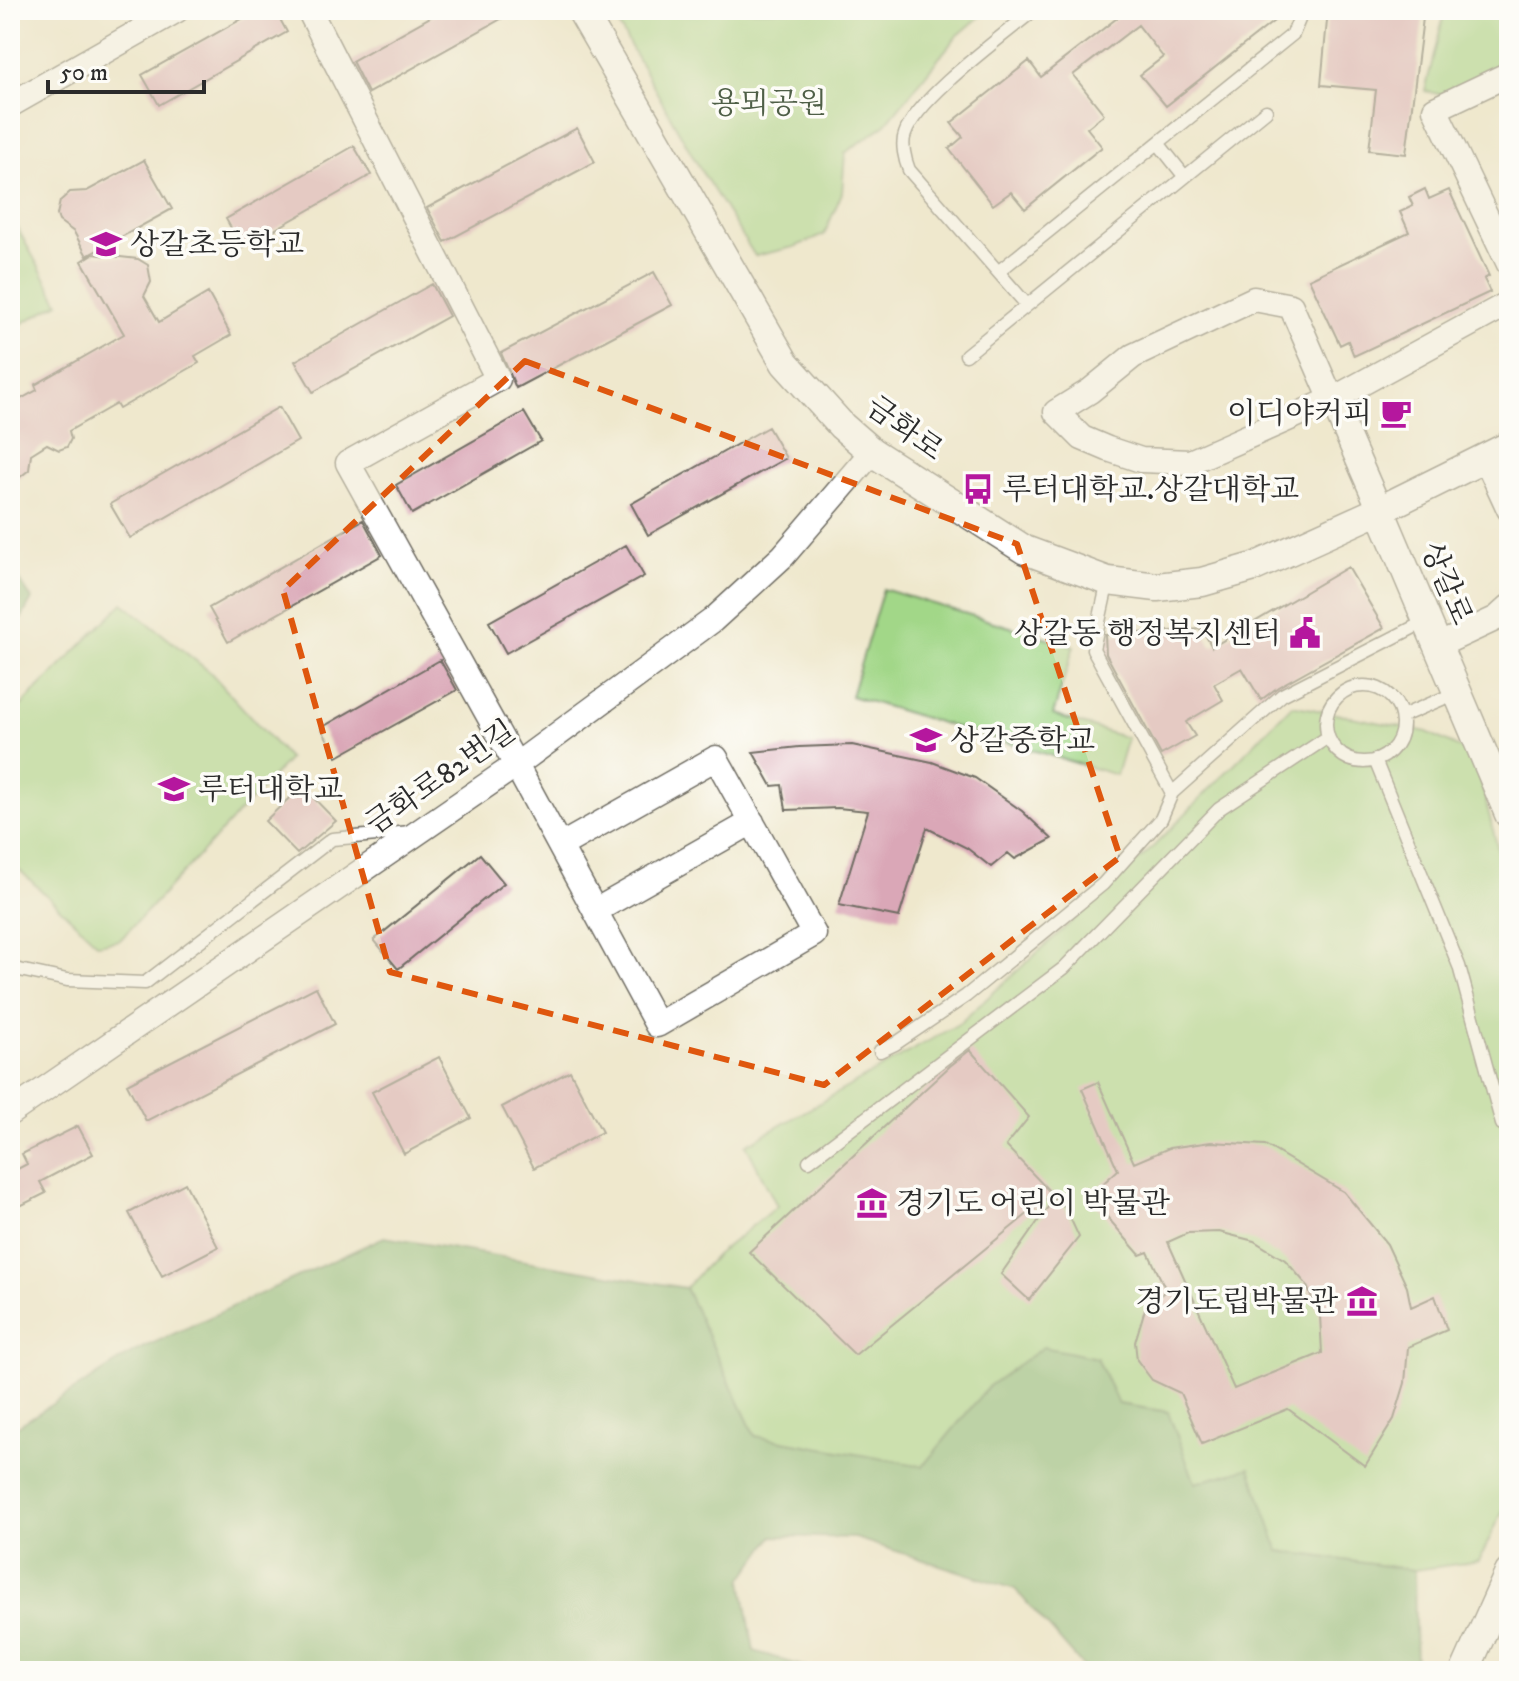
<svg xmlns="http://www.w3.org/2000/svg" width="1519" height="1681" font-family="'IM FELL DW Pica','Noto Serif KR',serif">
<rect width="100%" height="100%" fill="#fdfcf7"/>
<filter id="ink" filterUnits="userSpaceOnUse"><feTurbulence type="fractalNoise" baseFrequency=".0125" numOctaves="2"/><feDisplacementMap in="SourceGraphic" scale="16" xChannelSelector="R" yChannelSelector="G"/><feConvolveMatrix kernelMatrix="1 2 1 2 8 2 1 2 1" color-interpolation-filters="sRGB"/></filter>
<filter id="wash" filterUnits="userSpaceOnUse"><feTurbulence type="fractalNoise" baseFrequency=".006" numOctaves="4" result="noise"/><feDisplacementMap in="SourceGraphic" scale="32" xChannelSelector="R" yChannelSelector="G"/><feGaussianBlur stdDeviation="1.8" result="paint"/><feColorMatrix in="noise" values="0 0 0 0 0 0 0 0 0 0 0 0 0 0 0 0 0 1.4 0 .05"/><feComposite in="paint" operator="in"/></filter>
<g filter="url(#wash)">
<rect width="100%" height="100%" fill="#efe8cd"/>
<path fill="#a2d788" stroke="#66815a" stroke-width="2" d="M610,10h378l-32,27 -70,87 -41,29 -3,40 -18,42 -30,12 -39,9 -53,-84z
M1445,10h64v54l-67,31 -17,-4z
M10,215l49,88 -49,27z
M883,589l191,57 -21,69 74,23 -11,37 -265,-79z
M123,603l87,69 79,87 -169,181 -22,4 -88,-83v-144z
M1292,705l135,27 47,23 35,138v605l-30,63 -65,9 -135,-19 -29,-82 -55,14 -27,-71 -50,-8 -21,-46 -108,28 -66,81 -168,-31 -70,-148 31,-33 61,-49 -31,-61 214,-122 189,-172z"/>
<path fill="#81b874" stroke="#567250" stroke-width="2" d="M10,565l22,34 -22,40z
M384,1237l301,51 70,148 168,30 66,-80 54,-39 54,11 21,46 50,8 27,71 55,-15 29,83 135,19 2,101h-329l-72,-82 -160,-51 -82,-2 -31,44 12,71 64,20h-808v-240l124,-79z"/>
<g id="blocks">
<path fill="#daa7b7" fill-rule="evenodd" d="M258,10h17l12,22 -128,73 -17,-30z
M443,10h74l-149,83 -16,-32z
M1111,10h177l-122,96 -26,-31 23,-18 -25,-32 -65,50 31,39 -17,14 15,19 -77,62 -14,-17 -18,13 -44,-56 14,-12 -12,-14 78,-62 12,16 76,-59z
M1328,10h96l-18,144 -37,-4 7,-60 -55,-5z
M577,128l18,34 -150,80 -18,-34z
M354,146l17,29 -129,73 -16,-29z
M144,160l28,49 -85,47 -13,-24 -15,-11 -2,-6 3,-14 10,-9 17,-1z
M1425,189l4,10 20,-9 40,86 -5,3 6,13 -136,64 -6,-15 -8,4 -31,-66 100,-47 -9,-20 13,-6 -4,-9z
M93,254l45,5 10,6 3,17 -7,14 15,26 49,-29 23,42 -36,21 4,7 -80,46 -3,-5 -47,27 2,8 -4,8 -8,3 -12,-6 -16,10 -2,16 -19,15v-80l27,-15 -2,-5 89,-51 -42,-73z
M654,272l18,33 -156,83 -15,-35z
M432,284l17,32 -136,76 -18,-31z
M279,407l19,34 -168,97 -20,-34z
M524,412l17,29 -129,73 -16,-29z
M768,427l18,31 -138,77 -17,-31z
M363,520l19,35 -154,87 -19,-34z
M626,545l18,31 -138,77 -17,-31z
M1348,567l36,61 -106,59 -17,13 -19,-32 -28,16 9,16 -37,22 9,14 -34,19 -55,-101 -1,-19 97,-6 10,18z
M440,660l17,30 -120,67 -16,-29z
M852,745l80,17 43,16 47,33 30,28 -37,20 -7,-6 -17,14 -24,-19 -40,-20 -28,89 -60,-12 29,-94 -30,-3 -52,2 -4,-25 -10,1 -19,-34 46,-5z
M302,786l34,35 -39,33 -32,-33z
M480,854l24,29 -106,86 -24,-29z
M316,987l19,37 -189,97 -19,-37z
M970,1050l59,67 -23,29 46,48 -197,161 -106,-103 201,-186z
M439,1057l32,61 -67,36 -32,-62z
M570,1071l32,61 -68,36 -32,-61z
M1098,1082l36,81 35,-15 42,-6 54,3 79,47 43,52 20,43 4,20 24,-11 12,34 -39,17 -3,36 -11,36 -29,47 -77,-57 -86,35 -22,-51 -28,-13 -15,-20 -2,-18 10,-33 21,-19 -18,-38 -8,3 -51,-59 29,-26 -36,-81zM1219,1232l35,9 31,19 21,24 14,32 2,37 -88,36 -66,-147 20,-9z
M78,1126l15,28 -53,28 6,11 -36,18v-38l17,-9 -5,-10z
M185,1183l33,64 -56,29 -33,-63z
M1055,1197l11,12 13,28 -50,63 -28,-26z"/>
</g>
</g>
<g filter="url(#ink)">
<use href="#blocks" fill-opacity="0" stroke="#706d64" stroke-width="2"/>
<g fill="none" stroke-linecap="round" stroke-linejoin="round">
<defs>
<path id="service" d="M1158,143l27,34
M998,272l295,-238 10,-24
M1027,305l-118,-135c-4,-10 -8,-26 -4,-36 12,-36 98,-98 129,-124
M966,355l300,-244
M1108,581l-15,68 79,144
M1326 724a38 38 0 1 1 76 0a38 38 0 1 1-76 0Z
M1402,716l54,-23
M1375,760l84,206 43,158
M10,968l57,12 78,3 187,-144 79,-7
M880,1051l15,-7 71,-48 137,-112 58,-65 11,-26 110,-98 144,-74
M809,1161l255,-193 155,-159 109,-72"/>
<path id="minor" d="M309,10l189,369 -150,84 168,302 141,260 157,-91 -98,-176 -156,88
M1509,74l-74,35 74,155
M10,105l167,-95
M1485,457l24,52
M1380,510l-89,-204 -37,-7 -121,57 -43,35 -34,21 26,26 26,11 33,11 49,2 143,-63 176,-96
M1437,646l60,-28 12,-11
M595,911l157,-89
M10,1113l506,-348 197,-145 70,-64 89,-104"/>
<path id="tertiary" d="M581,10l204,353 57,63 30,26 153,98 83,31 49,6 45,-5 52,-15 126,-57 129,-64
M1380,510l129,304
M1465,1671l44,-98"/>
</defs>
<use href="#service" stroke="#706d64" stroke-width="15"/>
<use href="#minor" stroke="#706d64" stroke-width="27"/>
<use href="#tertiary" stroke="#706d64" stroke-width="31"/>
<use href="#service" stroke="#fff" stroke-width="12"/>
<use href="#minor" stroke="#fff" stroke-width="24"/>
<use href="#tertiary" stroke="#fff" stroke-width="28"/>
</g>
</g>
<path d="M0 0H1519V1681H0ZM525,361l492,183 103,313 -296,228 -434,-113 -107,-382z" fill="#efe8cd" fill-opacity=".55" fill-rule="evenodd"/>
<path fill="none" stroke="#df570e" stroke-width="6" stroke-dasharray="16 10" stroke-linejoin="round" d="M525,361l492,183 103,313 -296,228 -434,-113 -107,-382z"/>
<defs>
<symbol id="school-bare" viewBox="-9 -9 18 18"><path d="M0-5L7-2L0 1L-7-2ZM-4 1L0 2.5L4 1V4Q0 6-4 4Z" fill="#b5179e" stroke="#fdfcf7" stroke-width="2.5" paint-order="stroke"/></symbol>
<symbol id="cafe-bare" viewBox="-9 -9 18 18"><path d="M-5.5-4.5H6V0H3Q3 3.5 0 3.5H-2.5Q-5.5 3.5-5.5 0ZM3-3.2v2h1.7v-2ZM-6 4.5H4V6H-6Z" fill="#b5179e" stroke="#fdfcf7" stroke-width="2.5" paint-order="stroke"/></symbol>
<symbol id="bus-bare" viewBox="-9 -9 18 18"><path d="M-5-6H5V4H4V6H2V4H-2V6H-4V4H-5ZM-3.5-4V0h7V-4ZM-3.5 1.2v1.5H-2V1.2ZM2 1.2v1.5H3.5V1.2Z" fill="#b5179e" stroke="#fdfcf7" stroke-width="2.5" paint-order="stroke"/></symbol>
<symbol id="civic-bare" viewBox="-9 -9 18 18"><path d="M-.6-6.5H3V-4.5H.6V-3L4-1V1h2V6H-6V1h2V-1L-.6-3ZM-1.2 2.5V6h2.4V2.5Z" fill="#b5179e" stroke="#fdfcf7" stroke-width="2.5" paint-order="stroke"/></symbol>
<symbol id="university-bare" viewBox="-9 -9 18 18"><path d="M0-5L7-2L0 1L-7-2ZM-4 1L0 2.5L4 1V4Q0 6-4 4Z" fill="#b5179e" stroke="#fdfcf7" stroke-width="2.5" paint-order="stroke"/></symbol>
<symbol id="museum-bare" viewBox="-9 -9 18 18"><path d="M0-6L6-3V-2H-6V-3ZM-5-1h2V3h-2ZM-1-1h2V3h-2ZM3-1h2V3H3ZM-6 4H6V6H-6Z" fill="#b5179e" stroke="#fdfcf7" stroke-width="2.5" paint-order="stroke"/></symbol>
</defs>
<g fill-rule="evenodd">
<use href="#school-bare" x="84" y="222" width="44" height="44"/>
<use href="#cafe-bare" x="1374" y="391" width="44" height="44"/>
<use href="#bus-bare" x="956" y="467" width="44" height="44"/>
<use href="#civic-bare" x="1283" y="611" width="44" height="44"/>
<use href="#school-bare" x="904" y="718" width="44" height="44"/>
<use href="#university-bare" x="152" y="767" width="44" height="44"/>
<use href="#museum-bare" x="850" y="1181" width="44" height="44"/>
<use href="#museum-bare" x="1340" y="1279" width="44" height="44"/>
</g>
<g text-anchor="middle" stroke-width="7" stroke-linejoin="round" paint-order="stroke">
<g font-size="30" fill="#4f5f47" stroke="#fdfcf7">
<text x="769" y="113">용뫼공원</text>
</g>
<g font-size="30" fill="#2b2b2b" stroke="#fdfcf7" text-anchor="start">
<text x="130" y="254">상갈초등학교</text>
<text x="1372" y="423" text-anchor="end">이디야커피</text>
<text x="1002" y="499">루터대학교.상갈대학교</text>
<text x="1281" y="643" text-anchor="end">상갈동 행정복지센터</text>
<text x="950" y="750">상갈중학교</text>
<text x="198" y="799">루터대학교</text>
<text x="896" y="1213">경기도 어린이 박물관</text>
<text x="1338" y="1311" text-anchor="end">경기도립박물관</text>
</g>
<g font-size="30" fill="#2b2b2b" stroke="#fdfcf7">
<text transform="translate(905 428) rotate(36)" y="10">금화로</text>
<text transform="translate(1447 583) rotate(67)" y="10">상갈로</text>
<text transform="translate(440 777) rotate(-35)" y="10">금화로82번길</text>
</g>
</g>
<rect width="1519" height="1681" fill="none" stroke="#fdfcf7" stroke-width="40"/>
<path d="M48 80v12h156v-12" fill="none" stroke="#2b2b2b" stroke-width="4"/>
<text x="60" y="80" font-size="24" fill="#2b2b2b" stroke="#fdfcf7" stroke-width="6" paint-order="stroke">50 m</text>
</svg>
